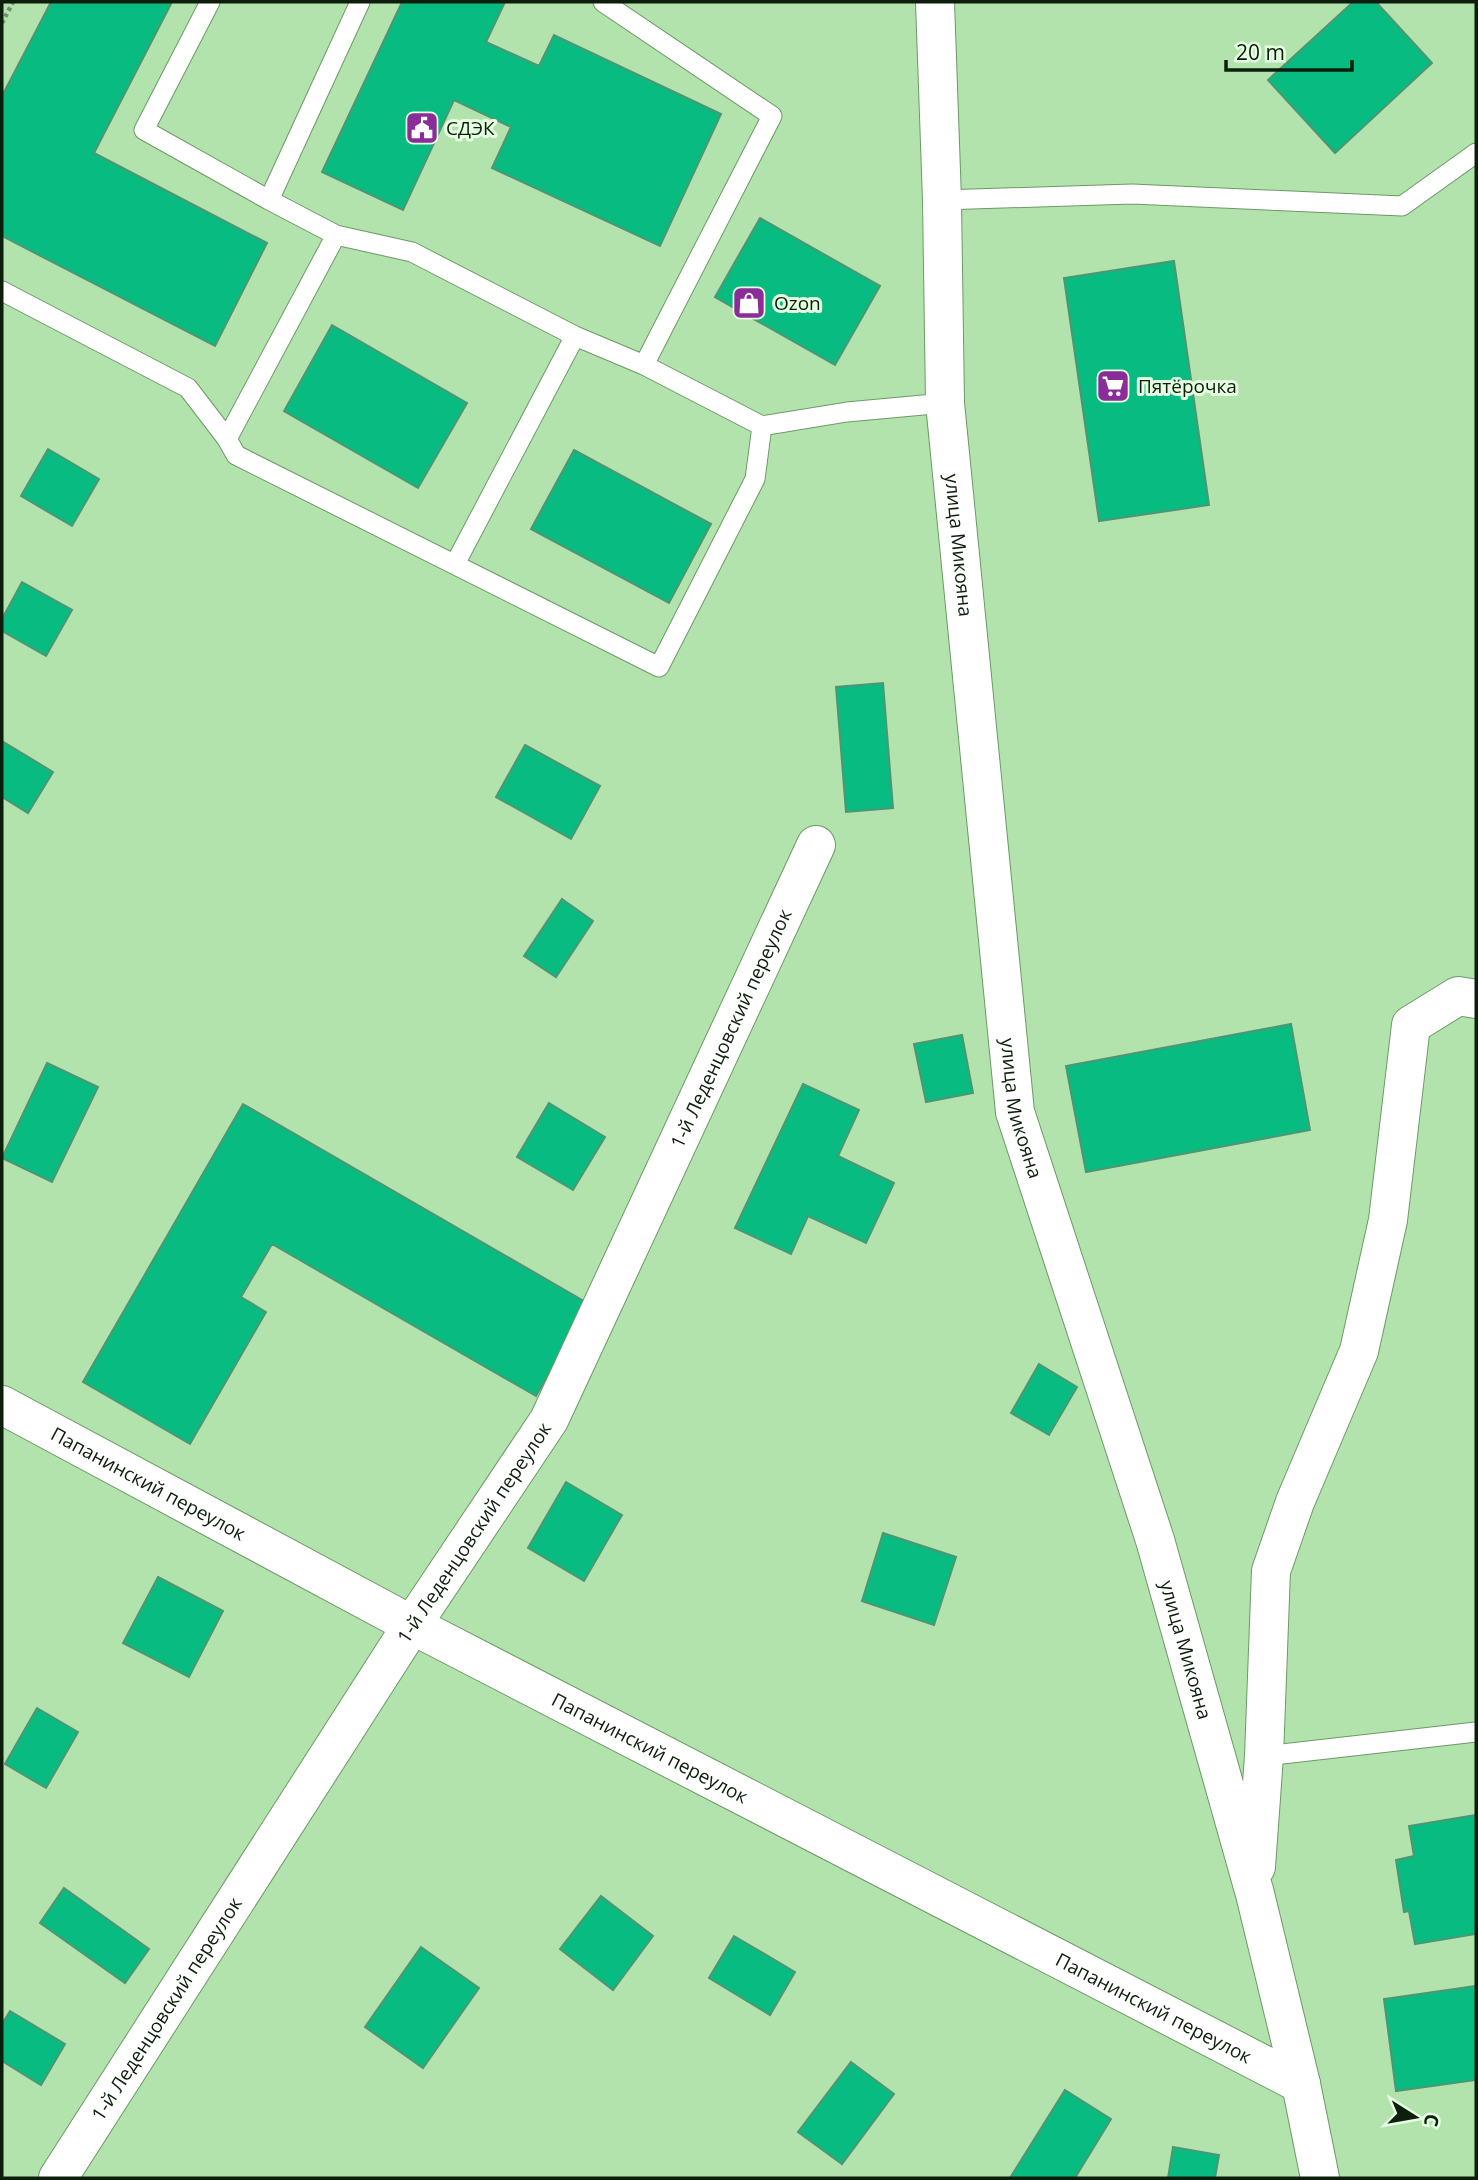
<svg xmlns="http://www.w3.org/2000/svg" width="1478" height="2180" font-family="'Open Sans',sans-serif">
<rect width="100%" height="100%" fill="#b3e3ad"/>
<path fill="#08bc81" stroke="#4f9574" stroke-width="2" d="M51,2h121l-78,151 173,90 -52,103 -213,-110v-140z
M402,2h103l-19,40 53,24 15,-31 167,79 -61,132 -168,-78 19,-41 -57,-27 -51,110 -81,-38z
M1353,2h23l56,61 -97,90 -67,-73z
M760,218l120,68 -45,79 -120,-68z
M1174,261l35,244 -110,16 -35,-243z
M332,325l135,78 -49,85 -134,-77z
M48,449l51,30 -27,47 -51,-30z
M574,450l137,74 -42,79 -138,-74z
M22,582l50,28 -26,46 -44,-25v-12z
M883,683l10,125 -47,4 -10,-125z
M2,741l51,31 -25,41 -26,-16z
M525,745l75,41 -29,53 -75,-42z
M562,899l31,22 -37,56 -32,-21z
M1291,1024l19,106 -224,42 -20,-106z
M962,1035l11,58 -47,9 -12,-58z
M47,1063l51,24 -46,95 -50,-24z
M803,1084l56,26 -21,46 56,27 -28,60 -58,-27 -17,38 -56,-26z
M549,1103l56,34 -32,53 -56,-33z
M243,1104l346,200 -53,92 -264,-152 -31,53 25,15 -76,132 -107,-62z
M1039,1364l38,23 -28,48 -38,-22z
M566,1482l56,33 -38,66 -56,-33z
M883,1533l73,24 -22,68 -72,-24z
M158,1577l65,34 -34,66 -66,-34z
M37,1708l41,24 -32,56 -41,-24z
M1476,1815v119l-61,10 -6,-33 -5,1 -8,-52 18,-4 -5,-30z
M64,1888l85,61 -24,34 -85,-60z
M601,1896l52,40 -40,54 -53,-41z
M734,1936l61,36 -25,43 -61,-37z
M421,1947l58,41 -56,80 -58,-41z
M1476,1986v94l-80,11 -12,-92z
M10,2011l55,33 -24,41 -39,-24v-37z
M851,2062l43,32 -52,70 -44,-32z
M1065,2090l46,29 -36,59h-65z
M1173,2147l46,8 -4,23h-47z"/>
<g fill="none" stroke-linecap="round" stroke-linejoin="round">
<defs>
<path id="lane" d="M210,2l-66,128 125,70 67,35 76,17 163,84 69,29 118,61
M603,2l169,114 -128,249
M269,200l91,-198
M942,200l190,-6 270,12 74,-53
M2,291l186,97 39,51 9,16 423,212 96,-188 7,-53 85,-14 98,-9
M227,439l109,-204
M455,564l120,-228
M1264,1756l212,-24"/>
<g id="street">
<path id="s1" d="M935,2l7,198 3,203 70,709 140,428 100,354 46,190 19,94"/>
<path id="s2" d="M2,1405l410,220 889,459"/>
<path d="M1256,1867l8,-111 7,-185 24,-69 64,-151 29,-131 23,-195 47,-29 18,3"/>
<path id="s3" d="M58,2178l354,-553 137,-205 267,-575"/>
</g>
</defs>
<use href="#lane" stroke="#6d9967" stroke-width="21"/>
<use href="#street" stroke="#6d9967" stroke-width="40"/>
<path stroke="#6e926b" stroke-width="4.5" stroke-dasharray="3.5 3.5" stroke-linecap="butt" d="M2,23l11,-21"/>
<use href="#lane" stroke="#fff" stroke-width="19"/>
<use href="#street" stroke="#fff" stroke-width="38"/>
</g>
<defs>
<symbol id="civic-square" viewBox="-11 -11 22 22"><rect x="-9" y="-9" width="18" height="18" rx="4" fill="#8a2d98" stroke="#e5fde1"/><path d="M-.6-6.5H3V-4.5H.6V-3L4-1V1h2V6H-6V1h2V-1L-.6-3ZM-1.2 2.5V6h2.4V2.5Z" fill="#fff"/></symbol>
<symbol id="shop-square" viewBox="-11 -11 22 22"><rect x="-9" y="-9" width="18" height="18" rx="4" fill="#8a2d98" stroke="#e5fde1"/><path d="M-5-2.5h2.3a2.7 3.5 0 0 1 5.4 0H5L5.5 6h-11ZM-1.5-2.5h3a1.5 2.3 0 0 0-3 0Z" fill="#fff"/></symbol>
<symbol id="supermarket-square" viewBox="-11 -11 22 22"><rect x="-9" y="-9" width="18" height="18" rx="4" fill="#8a2d98" stroke="#e5fde1"/><path d="M-6-5.5h2.5l.6 2H6L4.5 2H-2.5L-4.4-4H-6ZM-1.5 3.2a1.3 1.3 0 1 0 .1 0ZM3 3.2a1.3 1.3 0 1 0 .1 0Z" fill="#fff"/></symbol>
</defs>
<g fill-rule="evenodd">
<use href="#civic-square" x="403" y="109" width="38" height="38"/>
<use href="#shop-square" x="730" y="284" width="38" height="38"/>
<use href="#supermarket-square" x="1094" y="367" width="38" height="38"/>
</g>
<g text-anchor="middle" stroke-width="6" stroke-linejoin="round" paint-order="stroke">
<g font-size="19" fill="#0d1f0c" stroke="#e5fde1" text-anchor="start">
<text x="446" y="135">СДЭК</text>
<text x="774" y="310">Ozon</text>
<text x="1138" y="393">Пятёрочка</text>
</g>
<g font-size="19" fill="#0d1f0c" stroke="#e5fde1">
<text dy="7" stroke="none"><textPath href="#s1" startOffset="544">улица Микояна</textPath></text>
<text dy="7" stroke="none"><textPath href="#s3" startOffset="1335">1-й Леденцовский переулок</textPath></text>
<text dy="7" stroke="none"><textPath href="#s1" startOffset="1111">улица Микояна</textPath></text>
<text dy="7" stroke="none"><textPath href="#s2" startOffset="166">Папанинский переулок</textPath></text>
<text dy="7" stroke="none"><textPath href="#s3" startOffset="768">1-й Леденцовский переулок</textPath></text>
<text dy="7" stroke="none"><textPath href="#s1" startOffset="1678">улица Микояна</textPath></text>
<text dy="7" stroke="none"><textPath href="#s2" startOffset="733">Папанинский переулок</textPath></text>
<text dy="7" stroke="none"><textPath href="#s3" startOffset="201">1-й Леденцовский переулок</textPath></text>
<text dy="7" stroke="none"><textPath href="#s2" startOffset="1300">Папанинский переулок</textPath></text>
</g>
</g>
<rect width="1478" height="2180" fill="none" stroke="#0d1f0c" stroke-width="7"/>
<g transform="translate(1415 2117) rotate(101)" stroke="#e5fde1" stroke-width="5" paint-order="stroke">
<path d="M0-5L12 26L0 18L-12 26Z" fill="#0d1f0c"/>
<text y="-10" font-size="19" font-weight="bold" text-anchor="middle" fill="#0d1f0c">С</text>
</g>
<path d="M1226 60v10h126v-10" fill="none" stroke="#0d1f0c" stroke-width="3.5"/>
<text x="1236" y="60" font-size="21" fill="#0d1f0c" stroke="#e5fde1" stroke-width="5" paint-order="stroke">20 m</text>
</svg>
